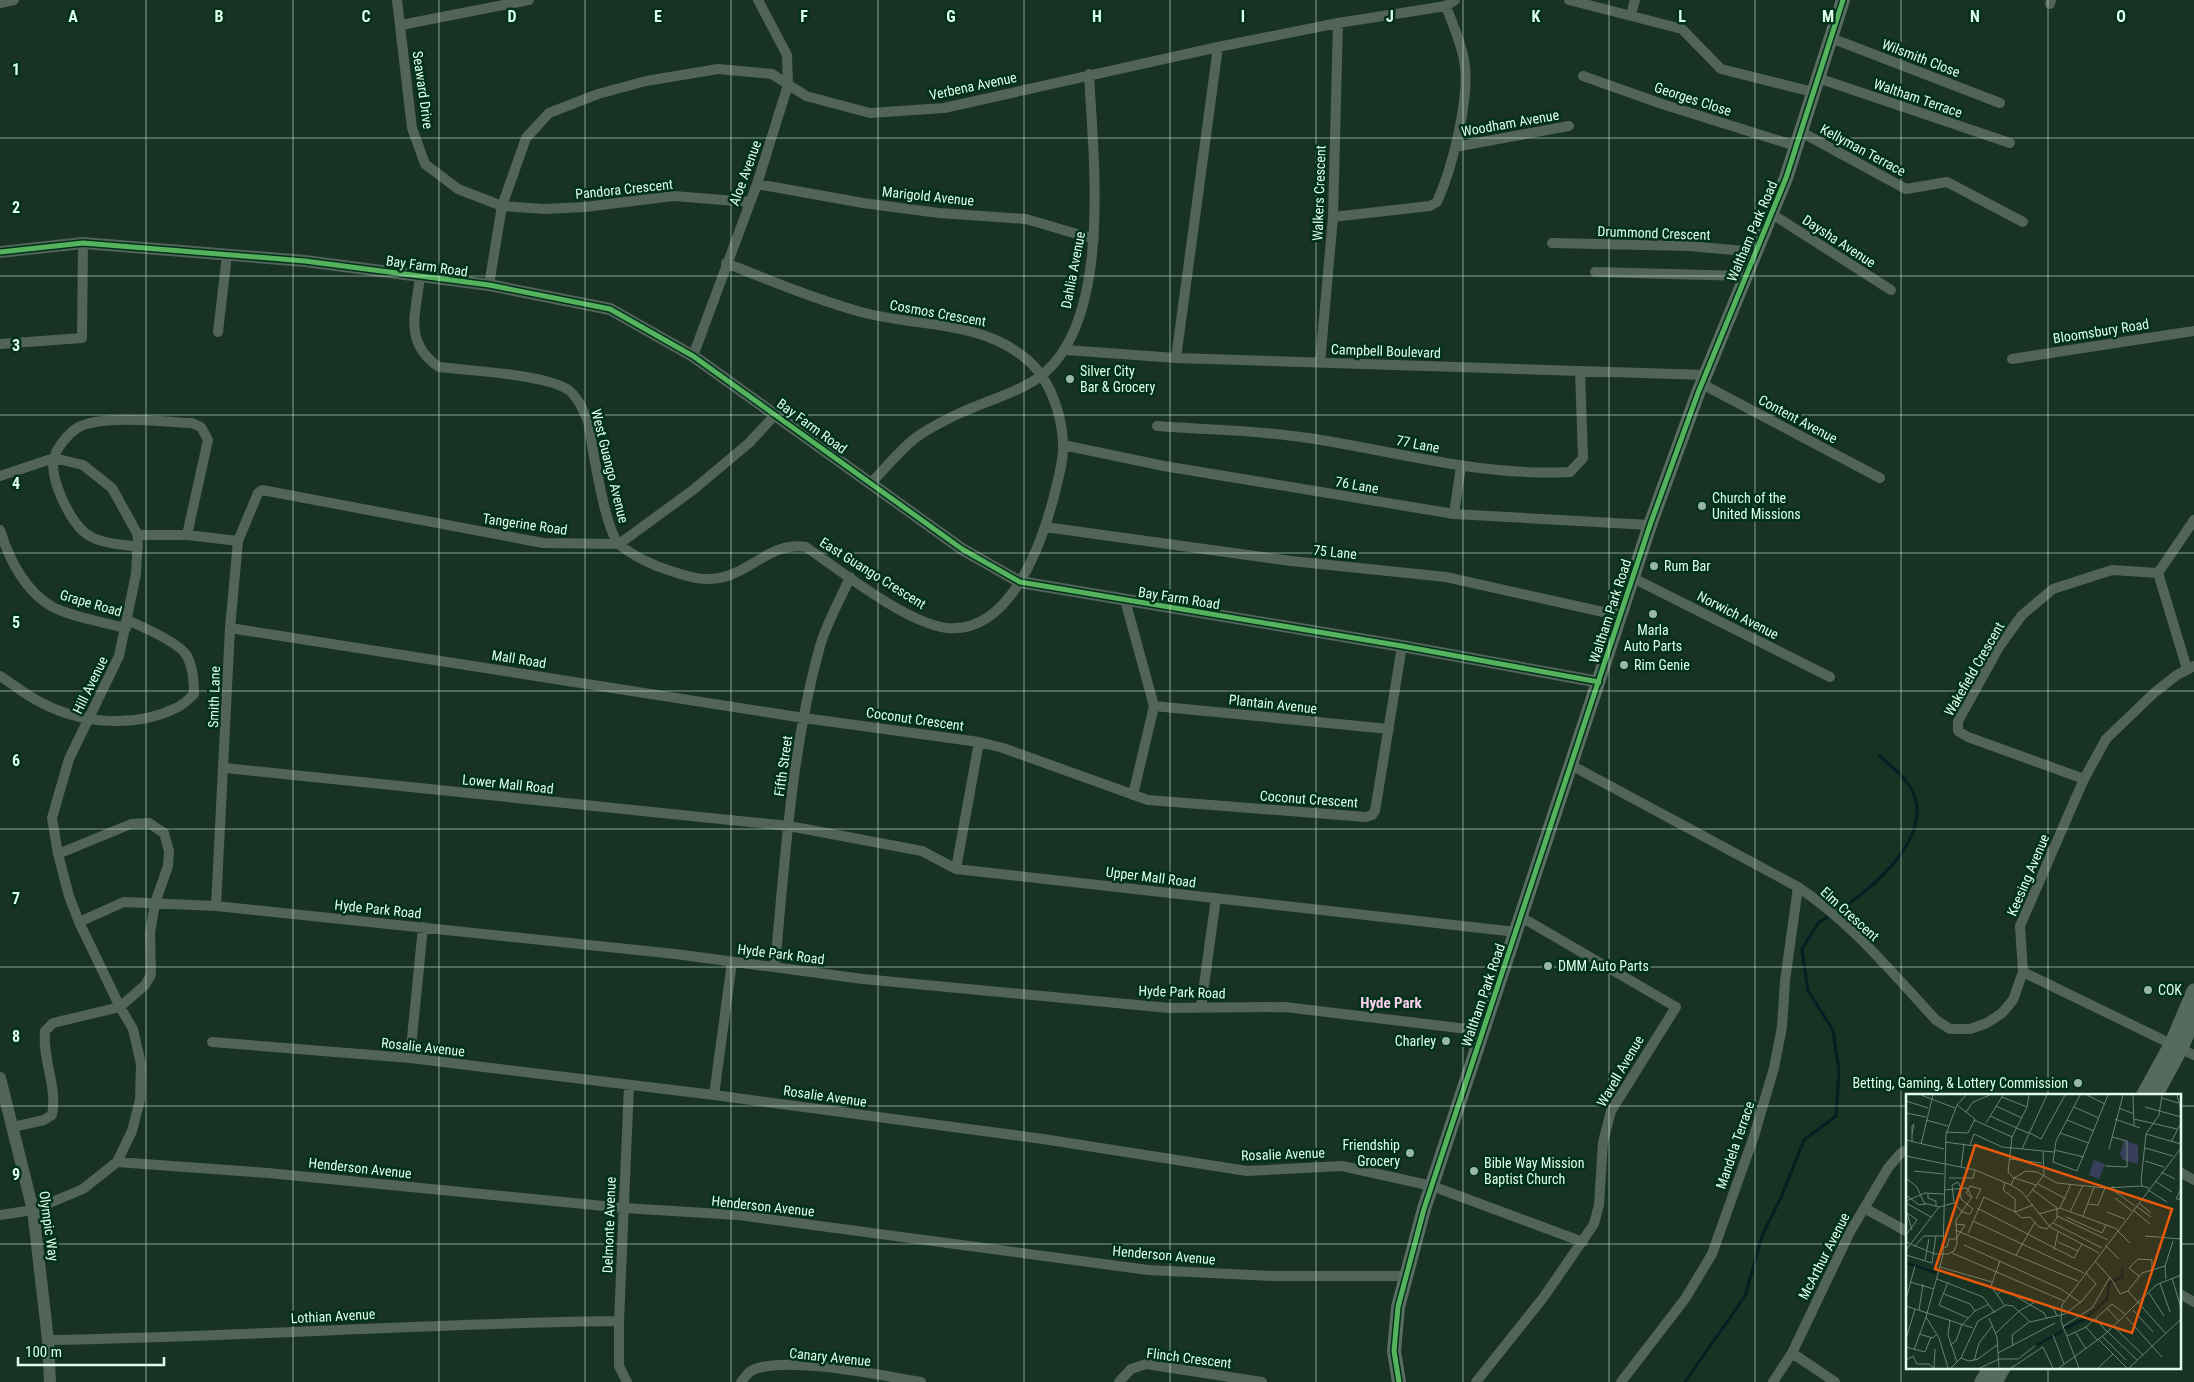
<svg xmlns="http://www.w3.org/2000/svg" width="2194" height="1382" font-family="'Roboto Condensed',sans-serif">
<rect width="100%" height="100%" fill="#183224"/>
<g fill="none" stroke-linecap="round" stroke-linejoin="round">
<path stroke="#051f23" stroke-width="3" d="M1836,912c36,-22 104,-79 73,-127 -7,-11 -21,-21 -30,-30
M1685,1382l60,-86 17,-60 20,-41 22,-55 32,-24 3,-45 -6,-41 -25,-39 -6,-42 17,-27 12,-7"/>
<path stroke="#526359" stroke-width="10" d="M397,0l15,128 13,36 33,25 44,17 -13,79
M1569,0l113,29 39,40 92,23
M0,3l14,-3
M2050,4l1,-4
M1631,14l4,-14
M401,25l128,-25
M1831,38l169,65
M1583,76l79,28 134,42
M1818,78l192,65
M1801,132l105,57 41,-7 76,40
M1455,147l114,-21
M757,184l106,19 76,10 87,6 68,20
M749,202l-76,-6 -88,11 -40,2 -43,-3 24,-68 23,-25 49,-19 48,-13 72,-12 33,3 21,2 34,22 64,17 74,-5 274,-61 120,-24 108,-17 9,-6
M1772,214l119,76
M1333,217l97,-11 7,-4c15,-33 34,-106 27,-142 -3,-18 -12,-37 -18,-54
M1552,243l137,3 66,6
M1595,272l150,4
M420,276c-4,38 -17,66 19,91 32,4 102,7 128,22 10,6 16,21 21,32 4,23 17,112 32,124 13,11 34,21 51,26 21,7 37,12 59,4 27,-10 45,-33 76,-28 35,24 100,76 141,81 62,6 93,-80 106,-128 4,-17 11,-38 10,-56 -1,-31 -14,-68 -39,-87 -46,-37 -108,-30 -163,-45 -46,-13 -90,-31 -135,-49
M218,332l9,-77
M0,344l82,-6 1,-95
M1066,350l110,8 530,17
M693,356l64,-172 31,-99 -1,-30 -29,-55
M1176,358l42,-311
M2012,359l182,-28
M1320,363l13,-146 5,-194
M1702,384l178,94
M1157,426c50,4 102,4 151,12 88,13 173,39 262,34l13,-14 -3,-87
M1063,445l101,21 290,48 196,11
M0,476l54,-18 29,7 29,23 26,47 -2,39 -17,82 -50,103 -17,59 6,36 11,42 10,26 41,85 13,22 8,35 -1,36 -8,31 -15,31 -34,27 -50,21 -33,5
M871,483c14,-14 27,-31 42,-43 12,-10 29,-18 43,-25 26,-13 63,-22 86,-40 71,-57 51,-219 47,-301
M1454,514l7,-48
M1045,527l246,34 155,16 175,39
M0,530c9,29 25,60 51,76 17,10 55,17 75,22
M138,535h49l51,6
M138,547c-17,-3 -42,-3 -55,-16 -14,-13 -34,-53 -29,-73 3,-11 14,-24 23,-30 22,-14 88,-6 115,-5l9,4 7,13 -21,95
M2158,573l36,-53
M1633,578l197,99
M1125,600l29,106 -21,89
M230,628l574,90 175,24 24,6 145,52 218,17 6,-2 3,-4 27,-165
M0,676c14,9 27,20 42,27 40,21 93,25 134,5 7,-3 13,-9 18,-14 0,-13 -1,-27 -7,-38 -7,-13 -46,-30 -60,-36
M1154,706l235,23
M1571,765l227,122c54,36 94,86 138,133l14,9h20l17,-6 15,-10 11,-13 10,-28 -3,-46 64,-147 22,-40 49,-47 22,-17 17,-9
M225,768l564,58 133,25 34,18 560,63
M2084,779l-116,-42 -10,-6v-10l41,-74 23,-32 31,-26 59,-19 46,3 29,96
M956,869l23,-127
M216,906l14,-278 8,-87 20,-48 4,-3 281,53 76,1 74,-54 56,-47 27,-29
M79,922l45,-20 92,4 459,48 188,25 306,29 116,-1 199,24
M775,965c10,-104 16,-213 44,-315 6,-25 21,-49 31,-73
M2023,972l171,83
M1201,1007l15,-109
M212,1042l198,16 304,37 329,44 204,32 95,-5 90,20 151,56
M410,1058l13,-131
M714,1095l18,-133
M13,1127l31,-7 8,-5c6,-27 -10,-56 -7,-84l8,-8 67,-16 25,-22 6,-10 -1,-42 5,-30 13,-37 1,-15 -5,-18 -15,-10 -18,1 -73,30
M117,1162l151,11 356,35 114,7 410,55 126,6h131
M2180,1172l14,8
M1864,1208l44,24
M2180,1294l14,8
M48,1340c191,-3 381,-17 571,-19
M1792,1353l43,29
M627,1382l-8,-16v-45l10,-236
M741,1382c3,-3 6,-9 10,-11 31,-17 133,5 170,11
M1119,1382l12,-13 15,-5 116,18
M1476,1382l67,-84 51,-74 5,-19 4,-63 8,-31 65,-104 -155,-90
M1621,1382l64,-83 27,-45 42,-118 20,-68 8,-41 3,-46 13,-94
M1773,1382l19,-29 58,-121 38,-64 12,-14 8,-5"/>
<path stroke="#526359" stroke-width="12" d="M0,252l83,-9 222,18 184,24 121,24 83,47 269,193 58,33 382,64 197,36
M0,1078l33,132 15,130 2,42"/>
<path stroke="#596e61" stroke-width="14" d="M1399,1382l-5,-31 4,-44 26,-98 226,-684 48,-132 88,-215 57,-178"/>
<path stroke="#546b5e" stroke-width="15" d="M2143,1096l29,-53 22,-52
M2155,1096l26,-48 13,-30
M1982,1382l8,-14
M1995,1382l8,-14"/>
<defs>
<path id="cycleway" d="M0,252l83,-9 222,18 184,24 121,24 83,47 269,193 58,33 382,64 197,36
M1399,1382l-5,-31 4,-44 26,-98 226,-684 48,-132 88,-215 57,-178"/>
</defs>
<use href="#cycleway" stroke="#00311a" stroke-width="8"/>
<use href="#cycleway" stroke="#56b35d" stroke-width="5"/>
</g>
<path fill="none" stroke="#dffeea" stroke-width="1" stroke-opacity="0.55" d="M146,0v1382M293,0v1382M439,0v1382M585,0v1382M731,0v1382M878,0v1382M1024,0v1382M1170,0v1382M1316,0v1382M1463,0v1382M1609,0v1382M1755,0v1382M1901,0v1382M2048,0v1096M0,138h2194M0,276h2194M0,415h2194M0,553h2194M0,691h2194M0,829h2194M0,967h2194M0,1106h1908M2180,1106h14M0,1244h1908M2180,1244h14M2048,1368v14"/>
<g fill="#99b7a5" stroke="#00311a" stroke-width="2">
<circle cx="1070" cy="379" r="5"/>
<circle cx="1702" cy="506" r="5"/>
<circle cx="1654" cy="566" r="5"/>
<circle cx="1653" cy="614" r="5"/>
<circle cx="1624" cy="665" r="5"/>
<circle cx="1548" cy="966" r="5"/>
<circle cx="2148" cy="990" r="5"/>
<circle cx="1446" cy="1041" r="5"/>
<circle cx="2078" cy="1083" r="5"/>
<circle cx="1410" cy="1153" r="5"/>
<circle cx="1474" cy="1171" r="5"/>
</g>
<g text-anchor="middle" stroke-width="5" stroke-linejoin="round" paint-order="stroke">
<g font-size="14" fill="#dffeea" stroke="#00311a">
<text transform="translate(1921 58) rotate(21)" y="5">Wilsmith Close</text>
<text transform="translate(973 86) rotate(-12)" y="5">Verbena Avenue</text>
<text transform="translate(423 90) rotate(82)" y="5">Seaward Drive</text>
<text transform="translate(1918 98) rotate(19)" y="5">Waltham Terrace</text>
<text transform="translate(1693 99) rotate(18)" y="5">Georges Close</text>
<text transform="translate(1510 123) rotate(-10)" y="5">Woodham Avenue</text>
<text transform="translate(1863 150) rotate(28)" y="5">Kellyman Terrace</text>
<text transform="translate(745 173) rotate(-70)" y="5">Aloe Avenue</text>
<text transform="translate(624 189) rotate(-6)" y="5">Pandora Crescent</text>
<text transform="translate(1319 193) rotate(-88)" y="5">Walkers Crescent</text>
<text transform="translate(928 196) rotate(6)" y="5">Marigold Avenue</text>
<text transform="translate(1752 231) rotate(-67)" y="5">Waltham Park Road</text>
<text transform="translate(1654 233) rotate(2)" y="5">Drummond Crescent</text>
<text transform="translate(1839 241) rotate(33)" y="5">Daysha Avenue</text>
<text transform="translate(427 266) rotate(8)" y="5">Bay Farm Road</text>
<text transform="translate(1073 270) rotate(-79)" y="5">Dahlia Avenue</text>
<text transform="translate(938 313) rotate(10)" y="5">Cosmos Crescent</text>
<text transform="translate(2101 331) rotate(-9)" y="5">Bloomsbury Road</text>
<text transform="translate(1386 351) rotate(2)" y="5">Campbell Boulevard</text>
<text transform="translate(1798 419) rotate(28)" y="5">Content Avenue</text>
<text transform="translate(812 426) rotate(36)" y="5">Bay Farm Road</text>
<text transform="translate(1418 444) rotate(11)" y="5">77 Lane</text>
<text transform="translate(610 466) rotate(76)" y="5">West Guango Avenue</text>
<text transform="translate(1357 485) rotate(10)" y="5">76 Lane</text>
<text transform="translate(525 524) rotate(8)" y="5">Tangerine Road</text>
<text transform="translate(1335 552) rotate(6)" y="5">75 Lane</text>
<text transform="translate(873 573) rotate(32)" y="5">East Guango Crescent</text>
<text transform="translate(1179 598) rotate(9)" y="5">Bay Farm Road</text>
<text transform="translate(91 603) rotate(16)" y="5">Grape Road</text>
<text transform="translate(1610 611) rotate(-72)" y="5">Waltham Park Road</text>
<text transform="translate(1738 615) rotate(27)" y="5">Norwich Avenue</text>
<text transform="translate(519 659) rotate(9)" y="5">Mall Road</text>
<text transform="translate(1974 669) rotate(-60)" y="5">Wakefield Crescent</text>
<text transform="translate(90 685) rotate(-64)" y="5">Hill Avenue</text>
<text transform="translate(214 697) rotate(-88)" y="5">Smith Lane</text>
<text transform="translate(1273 704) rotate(6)" y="5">Plantain Avenue</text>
<text transform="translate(915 719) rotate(8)" y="5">Coconut Crescent</text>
<text transform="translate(783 766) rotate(-82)" y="5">Fifth Street</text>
<text transform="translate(508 784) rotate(6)" y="5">Lower Mall Road</text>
<text transform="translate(1309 799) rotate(4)" y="5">Coconut Crescent</text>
<text transform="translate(2028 875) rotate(-67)" y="5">Keesing Avenue</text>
<text transform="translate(1151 877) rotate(7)" y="5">Upper Mall Road</text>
<text transform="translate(378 909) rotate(6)" y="5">Hyde Park Road</text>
<text transform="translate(1850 914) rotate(42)" y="5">Elm Crescent</text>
<text transform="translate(781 954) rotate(7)" y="5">Hyde Park Road</text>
<text transform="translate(1182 992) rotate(2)" y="5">Hyde Park Road</text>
<text transform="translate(1483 995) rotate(-71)" y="5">Waltham Park Road</text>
<text transform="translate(423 1047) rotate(6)" y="5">Rosalie Avenue</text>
<text transform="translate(1620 1071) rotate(-60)" y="5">Wavell Avenue</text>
<text transform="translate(825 1096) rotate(8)" y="5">Rosalie Avenue</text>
<text transform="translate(1735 1145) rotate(-71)" y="5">Mandela Terrace</text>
<text transform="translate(1283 1154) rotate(-2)" y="5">Rosalie Avenue</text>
<text transform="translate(360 1168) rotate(6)" y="5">Henderson Avenue</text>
<text transform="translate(763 1206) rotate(6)" y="5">Henderson Avenue</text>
<text transform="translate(609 1225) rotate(-88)" y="5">Delmonte Avenue</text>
<text transform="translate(49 1226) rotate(82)" y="5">Olympic Way</text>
<text transform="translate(1164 1255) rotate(5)" y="5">Henderson Avenue</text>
<text transform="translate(1824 1256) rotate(-63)" y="5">McArthur Avenue</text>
<text transform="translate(333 1316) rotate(-3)" y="5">Lothian Avenue</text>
<text transform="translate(830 1357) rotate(6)" y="5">Canary Avenue</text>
<text transform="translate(1189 1358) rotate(7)" y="5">Flinch Crescent</text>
</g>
<g font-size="14" fill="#dffeea" stroke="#00311a" text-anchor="start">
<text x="1080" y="376">Silver City<tspan x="1080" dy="16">Bar &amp; Grocery</tspan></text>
<text x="1712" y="503">Church of the<tspan x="1712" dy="16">United Missions</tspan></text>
<text x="1664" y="571">Rum Bar</text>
<text x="1653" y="635" text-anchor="middle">Marla<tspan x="1653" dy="16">Auto Parts</tspan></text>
<text x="1634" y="670">Rim Genie</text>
<text x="1558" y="971">DMM Auto Parts</text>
<text x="2158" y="995">COK</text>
<text x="1436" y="1046" text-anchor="end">Charley</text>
<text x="2068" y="1088" text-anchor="end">Betting, Gaming, &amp; Lottery Commission</text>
<text x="1400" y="1150" text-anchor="end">Friendship<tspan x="1400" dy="16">Grocery</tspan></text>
<text x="1484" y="1168">Bible Way Mission<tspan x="1484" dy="16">Baptist Church</tspan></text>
</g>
<g font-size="15" font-weight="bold" fill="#fad1ee" stroke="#00311a">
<text x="1391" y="1008">Hyde Park</text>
</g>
</g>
<g transform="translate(1906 1094)">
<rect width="275" height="275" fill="#183224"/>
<path d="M218,46l14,5v19l-15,-4 -3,-6zM188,66l11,4 -6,15 -10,-4z" fill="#373f5a"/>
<path fill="none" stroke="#051f23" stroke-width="2.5" d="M0,169l31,10M158,235l21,-10 22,-20 2,-16 13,-6v-9M131,251l25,-14"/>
<path fill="none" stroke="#688473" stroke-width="1" d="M15,1l34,13M174,1l-24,46 -3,21 24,9 31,-76M181,1l18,9M227,1l1,31M271,1l4,16M96,3l25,10M256,4l16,5M0,7l22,7M90,12l26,12M168,13l25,11M239,13l36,10M213,14l15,6M60,18l7,-10 17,-7M0,19l20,4M84,22l38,17M209,25l25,9M228,25l43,10M20,26l22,6M68,26l38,17M161,26l27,11M80,29l17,-28M40,38l22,1 7,-14 -18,-14M122,38l13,7 24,-44M154,39l29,10M240,40l35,10M0,46l38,9M6,48v-16l2,-2 -2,10M39,48l37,5M265,48l10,-19M15,50l12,-49M64,51l4,-11 28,13 52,5M239,54l28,8M116,55l25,-54M203,55l14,-54M148,56l30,7M0,62l69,14 36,15 10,6 29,36 49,26M104,65l32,4M239,67l19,6M199,72l22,1v-26l-15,-4M55,73l3,-23M8,77l30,3M255,78l14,7M0,84l11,9 7,16 15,4M43,84h24l2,-8M249,87l17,11M99,88l-2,8 12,9v13l7,6 8,-1 9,10 8,2 10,-11v-10l-24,-18M132,90l28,15M105,91l3,-7 -6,-6 4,-35 15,-30 2,-12M130,91l-22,-7 12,-7 11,1 20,11 48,5 37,-2M207,92v4l22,16M54,94l1,11 7,6M55,94l-3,-6 -6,3 2,18 8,9 8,2 3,-5 -5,-4M243,94l-7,-2 -1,-5 5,-47 13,-19 3,-20M275,95l-5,10h5M242,96l19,12M22,99v5l8,3v5M0,101l13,10 7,-1M121,103l17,-22 -1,-24M66,104l-6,-5 4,-7 11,3 -5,10M209,104l17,13M0,107l19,-8 19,1M0,109l25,14M233,109l12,10M182,110l10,1 7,-17M230,112l15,11M71,114l97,50 8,-14M154,114l57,21M227,116l17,14M0,118l11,8 -11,15M164,118l13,-27M201,118l18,7M1,119l5,17M133,120l21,-6 11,-24M151,122l51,24M177,122l11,-29M160,123l36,16 4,-8M67,127l111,52M147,129l49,25M49,130l10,1 -9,14M49,136l123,51M211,136l13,13M62,139l16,-36 31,15 18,-7M239,142l36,3M0,148l29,12h13l6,-3 3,-7 -1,-24 16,-23 -5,-9 -23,2M152,148l20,9M58,151l97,44 20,14M199,151l14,14M8,153l10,-11h20M37,153h4l2,-8h7M0,156l33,-43 15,-4M148,156l4,-18M46,159l112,48M0,161l26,8 4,-27M110,161l19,-33M19,166l4,-21M94,167l-9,25 14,20M189,167l17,19 8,14 8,-3M34,173l52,15M233,182l-10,-8 9,-9 14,1v9M266,184l9,30M31,185l46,18 12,16M260,185l-1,-13 8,-25M4,188l24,7M42,188l-9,23 29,13M254,189l10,29M222,197l38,43M222,197l14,-18 23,-7M243,199l15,23M38,200l26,10 5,7M91,201l5,-5 10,4 32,19 3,6M0,205l9,-33M0,212l67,22M201,214l12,13M13,216l4,-26M227,216l20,22M220,223l36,40M83,224l8,19 2,31M190,225l11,13M44,226l-2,15 9,27M57,230l12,-13 14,-7M156,233l30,-19 18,-31M180,233l11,13M208,233l29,28M202,238l29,28M90,239l23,-22 18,-10 17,8 3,7M170,239l10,16M13,240l14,4 3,-3M147,241l11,29M161,242l19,-9 26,-23 13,10M197,243l23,23M0,245l9,-30M193,246l28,28M44,251l6,-4 6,-17M107,252l-1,-11 17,-13M0,253l19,5 6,-15M8,256l12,-33M92,259l57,-30M55,264l8,3 9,-2 19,-14M0,266l7,-4 4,8h12l5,4M68,267l5,-18 14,-18M28,274l1,-19M42,274l-9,-30 -13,-21 17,-62 3,-121 11,-29 9,-10M45,274l10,-10 17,-37 28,-16 7,1 17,16 35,-8 17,-13 14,-17 -10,-11M74,274l19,-9h19l17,-13M105,274l32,-21 10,21M153,274l44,-32 53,-51 25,-10M173,274l-18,-47 1,-16 119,-157M192,274l15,-14M223,274l52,-49"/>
<path fill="#e8590c" fill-opacity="0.15" stroke="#e8590c" stroke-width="2.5" d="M69,51l197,64 -40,124 -197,-64z"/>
<rect width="275" height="275" fill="none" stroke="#dffeea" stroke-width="2.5"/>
</g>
<g font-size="16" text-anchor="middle" font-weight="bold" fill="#dffeea" stroke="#00311a" stroke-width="5" stroke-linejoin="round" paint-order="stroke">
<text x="73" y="22">A</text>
<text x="219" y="22">B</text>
<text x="366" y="22">C</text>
<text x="512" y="22">D</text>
<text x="658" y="22">E</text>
<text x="804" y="22">F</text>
<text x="951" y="22">G</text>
<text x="1097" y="22">H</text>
<text x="1243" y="22">I</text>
<text x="1390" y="22">J</text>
<text x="1536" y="22">K</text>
<text x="1682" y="22">L</text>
<text x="1828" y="22">M</text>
<text x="1975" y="22">N</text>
<text x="2121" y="22">O</text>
<text x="16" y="75">1</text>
<text x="16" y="213">2</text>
<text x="16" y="351">3</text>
<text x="16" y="489">4</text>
<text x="16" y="628">5</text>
<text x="16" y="766">6</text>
<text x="16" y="904">7</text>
<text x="16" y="1042">8</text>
<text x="16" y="1180">9</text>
</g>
<path d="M18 1357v8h146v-8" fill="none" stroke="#dffeea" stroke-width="2.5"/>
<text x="25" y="1357" font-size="15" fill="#dffeea" stroke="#00311a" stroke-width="4" paint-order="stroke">100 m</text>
</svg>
